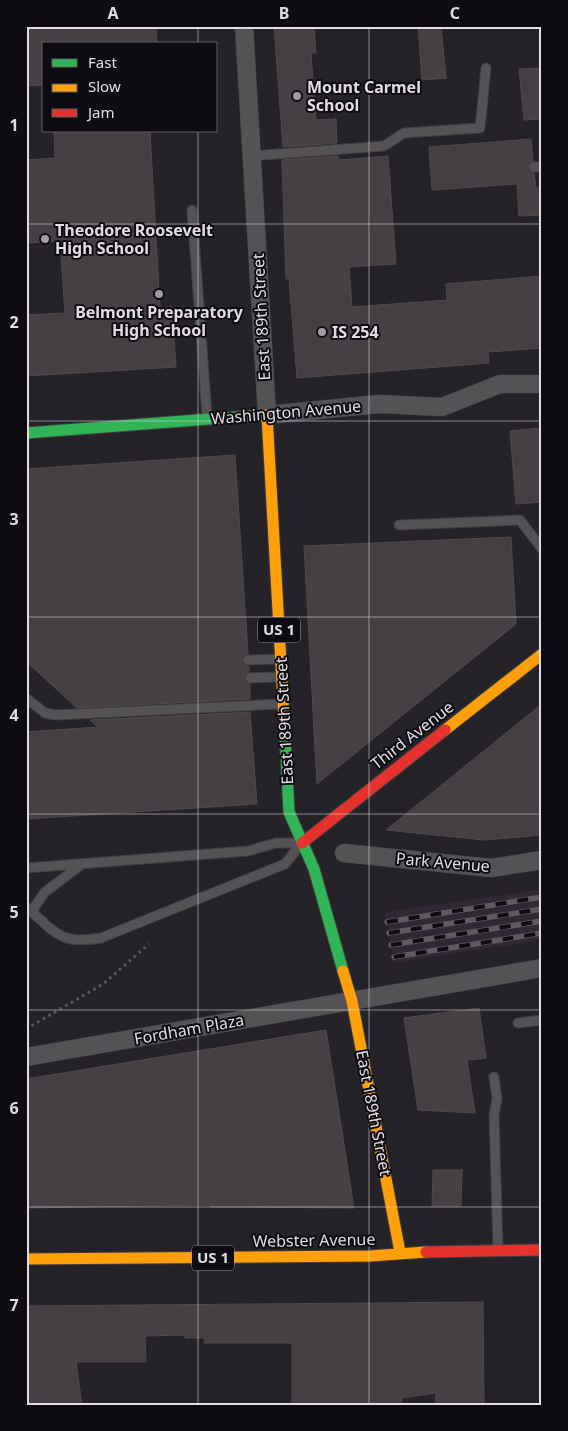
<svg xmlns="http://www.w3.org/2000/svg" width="568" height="1431" font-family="'Noto Sans',sans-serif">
<rect width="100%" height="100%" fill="#262328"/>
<path fill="#312735" d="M542,889v51l-148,23 -9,-51z"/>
<path fill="#444043" stroke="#4f4b4c" d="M156,26l1,18h-113v41l-18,1v-59z
M274,26h40l2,27h-5l5,67 20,-1 1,24 -54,4z
M418,26h23l5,52 -24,2z
M542,68v51l-18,1 -5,-51z
M54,131h96l10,177 12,-1 4,60 -150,9v-61l39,-2 -5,-72 -34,2v-83l29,-2z
M531,139l2,22 -5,6 6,6 2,15h6v27l-23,1 -2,-32 -85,6 -3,-43z
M338,156l1,4 49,-4 8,108 -47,3 3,40 95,-7 -1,-16 96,-8v72l-54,4 1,11 -192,15 -8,-99h-3l-4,-119z
M542,428v74l-26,2 -6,-73z
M235,455l13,199 -5,3 -1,4 3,4 4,1v6l-5,6 1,4 5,2v15l-173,9 -49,-45 -2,-34v-160z
M511,537l5,87 -199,160 -13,-238z
M542,704v131l-57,5 -99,-10z
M250,712l7,92 -231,15v-87l72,-5 -8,-7z
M479,1008l7,50 -19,2 8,53 -57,-3 -14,-92z
M326,1030l28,178 -144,-1v-2l-184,3v-129z
M433,1170h29l-1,36h-29z
M483,1302l1,103h-48v-12l-35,5 1,7h-110v-62h-88l1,-5h-20v-3l-40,1 1,26h-70l6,43h-56v-99z"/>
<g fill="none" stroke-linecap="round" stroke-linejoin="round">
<defs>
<path id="lane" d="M252,156l132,-10 20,-13 76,-5 6,-60
M534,167h8
M192,210l15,206
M399,525l121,-5 22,29
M248,660l30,-1
M250,678l29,-1
M26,698l19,15 10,2 226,-11
M26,868l222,-17 28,-8h23
M26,907c30,25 32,38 75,31l184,-74 15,-19
M31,912l14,-20 37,-28
M518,1023l24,-3
M494,1077l3,22 -3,16 4,133"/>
<path id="street" d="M244,26l23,389 112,-11 63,3 58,-23h42
M344,853l147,15 51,-8
M26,1057l516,-89"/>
<path id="fast" d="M26,433l237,-18
M285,735l4,77 25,57 29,102"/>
<path id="slow" d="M263,415h4l18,320
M445,730l97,-76
M343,971l9,30 48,251
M26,1259l344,-3 56,-4"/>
<path id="jam" d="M302,843l143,-113
M426,1252l116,-2"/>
</defs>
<use href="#lane" stroke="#413e43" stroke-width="11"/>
<use href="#street" stroke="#413e43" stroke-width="19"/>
<use href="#fast" stroke="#413e43" stroke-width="13"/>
<use href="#slow" stroke="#413e43" stroke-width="13"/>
<use href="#jam" stroke="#413e43" stroke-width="13"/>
<path stroke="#5d5a5e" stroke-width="3" stroke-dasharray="2.5 4" stroke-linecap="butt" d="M26,1029l77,-45 46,-40"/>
<use href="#lane" stroke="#545255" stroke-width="9"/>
<use href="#street" stroke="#545255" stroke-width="18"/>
<use href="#fast" stroke="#30b455" stroke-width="11"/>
<use href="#slow" stroke="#ff9f0a" stroke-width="11"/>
<use href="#jam" stroke="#e5322d" stroke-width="11"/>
<defs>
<path id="rail" d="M387,922l155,-25
M389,933l153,-24
M391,945l151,-24
M394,957l148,-24"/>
</defs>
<use href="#rail" stroke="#5d5b5f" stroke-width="5.5"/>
<use href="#rail" stroke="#0e0c10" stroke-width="4" stroke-dasharray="11" stroke-linecap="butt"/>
</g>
<path fill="none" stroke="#e0dce2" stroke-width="1" stroke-opacity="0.55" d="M198,26v18M369,26v1379M198,131v1274M26,224h516M26,421h516M26,617h516M26,814h516M26,1010h516M26,1207h516"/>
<g fill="#9f9ba1" stroke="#0e0c10" stroke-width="2">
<circle cx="297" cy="96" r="5"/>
<circle cx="45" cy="239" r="5"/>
<circle cx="159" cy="294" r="5"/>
<circle cx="322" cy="332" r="5"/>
</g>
<g text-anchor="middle" stroke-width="4" stroke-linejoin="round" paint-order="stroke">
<g fill="#0e0c10" stroke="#a19ea3" stroke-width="1">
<rect x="258" y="617.5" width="42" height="25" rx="4"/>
<rect x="192" y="1245.5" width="42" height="25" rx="4"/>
</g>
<g font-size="15" font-weight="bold" fill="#e0dce2">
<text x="279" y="635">US 1</text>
<text x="213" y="1263">US 1</text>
</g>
<g font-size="16" font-weight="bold" fill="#e0dce2" stroke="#0e0c10" text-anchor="start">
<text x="307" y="93">Mount Carmel<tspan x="307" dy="18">School</tspan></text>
<text x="55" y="236">Theodore Roosevelt<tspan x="55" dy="18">High School</tspan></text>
<text x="159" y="318" text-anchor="middle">Belmont Preparatory<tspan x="159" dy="18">High School</tspan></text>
<text x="332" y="338">IS 254</text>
</g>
<g font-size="16" fill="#e0dce2" stroke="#0e0c10">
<text transform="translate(261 317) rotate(-93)" y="6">East 189th Street</text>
<text transform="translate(286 412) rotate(-5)" y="6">Washington Avenue</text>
<text transform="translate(284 721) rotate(-93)" y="6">East 189th Street</text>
<text transform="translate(412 735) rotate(-38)" y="6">Third Avenue</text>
<text transform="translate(443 862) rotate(5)" y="6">Park Avenue</text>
<text transform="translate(189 1029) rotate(-10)" y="6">Fordham Plaza</text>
<text transform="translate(374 1113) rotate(79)" y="6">East 189th Street</text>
<text transform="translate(314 1240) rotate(-1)" y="6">Webster Avenue</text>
</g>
</g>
<rect width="568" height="1431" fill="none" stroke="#0e0c10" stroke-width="55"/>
<rect x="42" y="42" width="175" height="90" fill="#0e0c10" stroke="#625f64"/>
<rect x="52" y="59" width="25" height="8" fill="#30b455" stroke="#625f64"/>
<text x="88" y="68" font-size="15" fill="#e0dce2">Fast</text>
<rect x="52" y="84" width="25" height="8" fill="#ff9f0a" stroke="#625f64"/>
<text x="88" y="92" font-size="15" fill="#e0dce2">Slow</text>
<rect x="52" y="109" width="25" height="8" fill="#e5322d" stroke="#625f64"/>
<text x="88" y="118" font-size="15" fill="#e0dce2">Jam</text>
<rect x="28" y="28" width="512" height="1376" fill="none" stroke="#e0dce2" stroke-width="2"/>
<g font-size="16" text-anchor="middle" font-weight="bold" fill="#e0dce2">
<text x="113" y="19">A</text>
<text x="284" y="19">B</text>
<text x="455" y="19">C</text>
<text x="14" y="131">1</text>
<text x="14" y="328">2</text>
<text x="14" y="525">3</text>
<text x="14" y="721">4</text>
<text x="14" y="918">5</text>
<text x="14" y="1114">6</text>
<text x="14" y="1311">7</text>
</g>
</svg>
